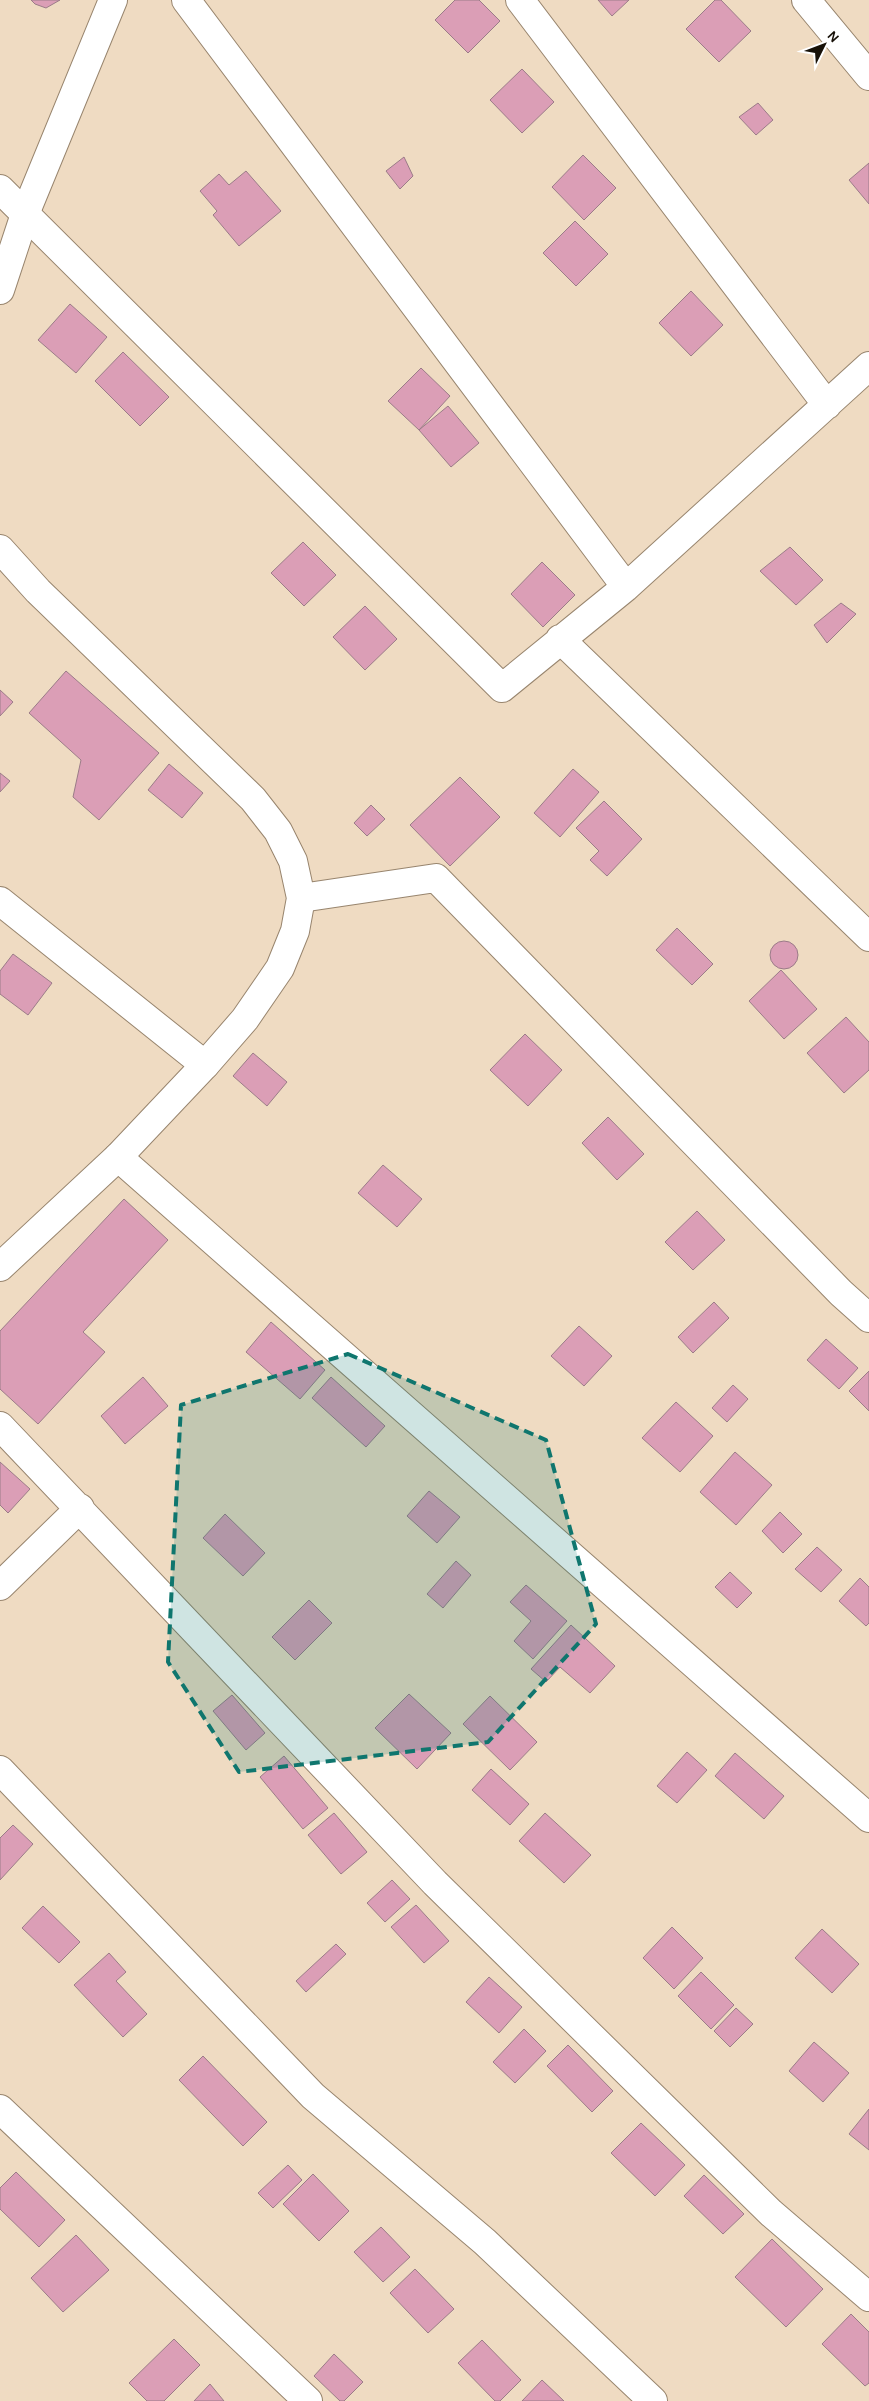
<svg xmlns="http://www.w3.org/2000/svg" width="869" height="2401" font-family="Karla,sans-serif">
<rect width="100%" height="100%" fill="#efdbc2"/>
<path fill="#db9eb6" stroke="#9b7c88" d="M31,0h29l-14,8 -11,-4z
M455,0h24l21,21 -32,32 -33,-33z
M598,0h31l-17,16z
M715,0h6l30,31 -32,31 -33,-33z
M522,69l32,33 -32,31 -32,-33z
M758,103l15,17 -17,15 -17,-18z
M583,155l33,33 -32,32 -32,-33z
M404,157l9,19 -13,13 -14,-18z
M869,163v41l-20,-24z
M246,171l35,40 -42,35 -26,-31 4,-4 -17,-20 19,-17 10,11z
M575,221l33,33 -32,32 -33,-33z
M691,291l32,34 -32,31 -32,-33z
M70,304l37,33 -31,36 -38,-33z
M123,352l46,45 -29,29 -45,-45z
M421,368l29,28 -31,34 -31,-29z
M448,406l31,37 -28,24 -32,-37z
M303,542l33,33 -32,31 -33,-33z
M790,547l33,33 -27,25 -36,-34z
M542,562l33,33 -32,32 -32,-33z
M841,603l15,11 -29,29 -13,-18z
M365,606l32,33 -32,31 -32,-33z
M66,671l93,82 -60,67 -26,-23 8,-37 -52,-47z
M0,690l13,12 -13,14z
M169,764l34,29 -21,25 -34,-28z
M573,769l26,23 -39,45 -26,-24z
M0,773l10,8 -10,11z
M460,777l40,40 -50,49 -40,-41z
M604,801l38,38 -35,37 -17,-16 9,-9 -23,-23z
M371,805l14,14 -18,17 -13,-13z
M677,928l36,36 -21,21 -36,-35z
M770 955a14 14 0 1 1 28 0a14 14 0 1 1-28 0Z
M13,954l39,29 -24,32 -28,-21v-23z
M781,970l36,39 -33,30 -35,-38z
M846,1017l23,25v28l-25,23 -37,-40z
M525,1034l37,36 -34,36 -38,-36z
M253,1053l34,29 -20,24 -34,-30z
M608,1117l36,37 -27,26 -35,-37z
M383,1165l39,34 -25,28 -39,-34z
M124,1199l44,41 -85,92 22,20 -67,72 -38,-35v-58z
M697,1211l28,29 -32,30 -28,-28z
M714,1302l15,16 -36,35 -15,-16z
M271,1322l54,48 -25,29 -54,-47z
M579,1326l33,30 -28,30 -33,-30z
M826,1339l32,29 -19,21 -32,-29z
M869,1371v40l-20,-20z
M143,1377l25,29 -43,38 -24,-28z
M331,1377l54,49 -19,21 -54,-49z
M733,1385l15,14 -21,23 -15,-14z
M676,1402l37,34 -33,36 -38,-34z
M735,1452l37,33 -36,40 -36,-33z
M0,1462l30,27 -22,24 -8,-8z
M429,1491l31,26 -23,26 -30,-27z
M780,1512l22,22 -19,19 -21,-22z
M225,1514l40,39 -22,23 -40,-38z
M817,1547l25,23 -21,22 -26,-23z
M456,1561l15,14 -28,33 -16,-14z
M730,1572l22,21 -15,15 -22,-21z
M860,1578l9,9v36l-3,3 -27,-25z
M526,1585l41,36 -34,38 -19,-18 17,-20 -21,-19z
M309,1600l23,23 -37,37 -23,-23z
M571,1625l44,41 -25,27 -30,-26 -14,15 -15,-13z
M409,1694l42,39 -34,36 -42,-41z
M232,1695l33,38 -19,17 -33,-39z
M490,1696l47,46 -27,28 -47,-46z
M687,1752l20,18 -30,33 -20,-17z
M735,1753l49,43 -20,23 -49,-43z
M284,1756l44,52 -25,21 -43,-52z
M491,1769l38,35 -19,21 -38,-35z
M334,1813l33,39 -26,22 -33,-39z
M545,1813l46,42 -27,28 -45,-42z
M13,1825l20,19 -33,36v-42z
M392,1880l18,19 -25,23 -18,-19z
M416,1905l33,36 -25,22 -33,-36z
M43,1906l37,36 -21,21 -37,-35z
M672,1927l31,31 -29,31 -31,-31z
M822,1929l37,35 -27,29 -37,-35z
M336,1944l10,10 -40,38 -10,-11z
M109,1953l17,19 -10,9 31,33 -24,23 -49,-52z
M701,1972l33,33 -23,24 -33,-33z
M489,1977l33,30 -23,26 -33,-31z
M736,2008l17,16 -23,23 -16,-16z
M524,2029l22,22 -31,32 -22,-21z
M814,2042l35,31 -26,29 -34,-31z
M568,2045l45,46 -21,21 -45,-46z
M203,2056l64,66 -24,24 -64,-66z
M869,2109v41l-20,-16z
M641,2123l44,42 -30,31 -44,-43z
M288,2165l14,15 -29,28 -15,-15z
M16,2172l49,48 -26,27 -39,-38v-21z
M313,2174l36,37 -30,30 -36,-37z
M704,2175l40,39 -21,20 -39,-38z
M381,2227l29,30 -27,25 -29,-30z
M76,2235l33,35 -46,42 -32,-34z
M772,2239l51,50 -37,38 -51,-50z
M415,2269l39,40 -26,24 -38,-40z
M851,2314l18,18v51l-4,3 -43,-42z
M174,2339l26,26 -36,36h-17l-18,-18z
M482,2340l39,40 -21,21h-5l-37,-38z
M334,2354l29,28 -19,19h-4l-26,-25z
M542,2380l22,21h-42z
M210,2384l14,17h-30z"/>
<g fill="none" stroke-linecap="round" stroke-linejoin="round">
<defs>
<path id="minor" d="M186,0l440,587
M520,0l307,405
M806,0l63,76
M0,189l502,499 124,-101 243,-221
M560,639l309,298
M301,898l135,-20 405,415 28,25
M0,901l205,164
M118,1157l751,661
M0,1426l435,457 336,330 98,84
M0,1586l80,-78
M0,1770l313,326 172,146 168,159
M0,2109l308,292"/>
<path id="tertiary" d="M0,290l25,-76 88,-214
M0,549l38,42 215,208 25,32 15,30 8,37 -6,33 -15,37 -35,51 -40,46 -87,92 -118,110"/>
</defs>
<use href="#minor" stroke="#98856e" stroke-width="30"/>
<use href="#tertiary" stroke="#98856e" stroke-width="30"/>
<use href="#minor" stroke="#fff" stroke-width="28"/>
<use href="#tertiary" stroke="#fff" stroke-width="28"/>
</g>
<path fill="#0f766e" fill-opacity="0.2" stroke="#0f766e" stroke-width="4" stroke-dasharray="10 6" stroke-linejoin="round" d="M348,1354l198,86 50,184 -108,118 -249,30 -71,-110 13,-257z"/>
<g transform="translate(824 45) rotate(48)" stroke="#ffffff" stroke-width="4" paint-order="stroke">
<path d="M0-4L9 19L0 12L-9 19Z" fill="#171108"/>
<text y="-8" font-size="14" font-weight="bold" text-anchor="middle" fill="#171108">N</text>
</g>
</svg>
